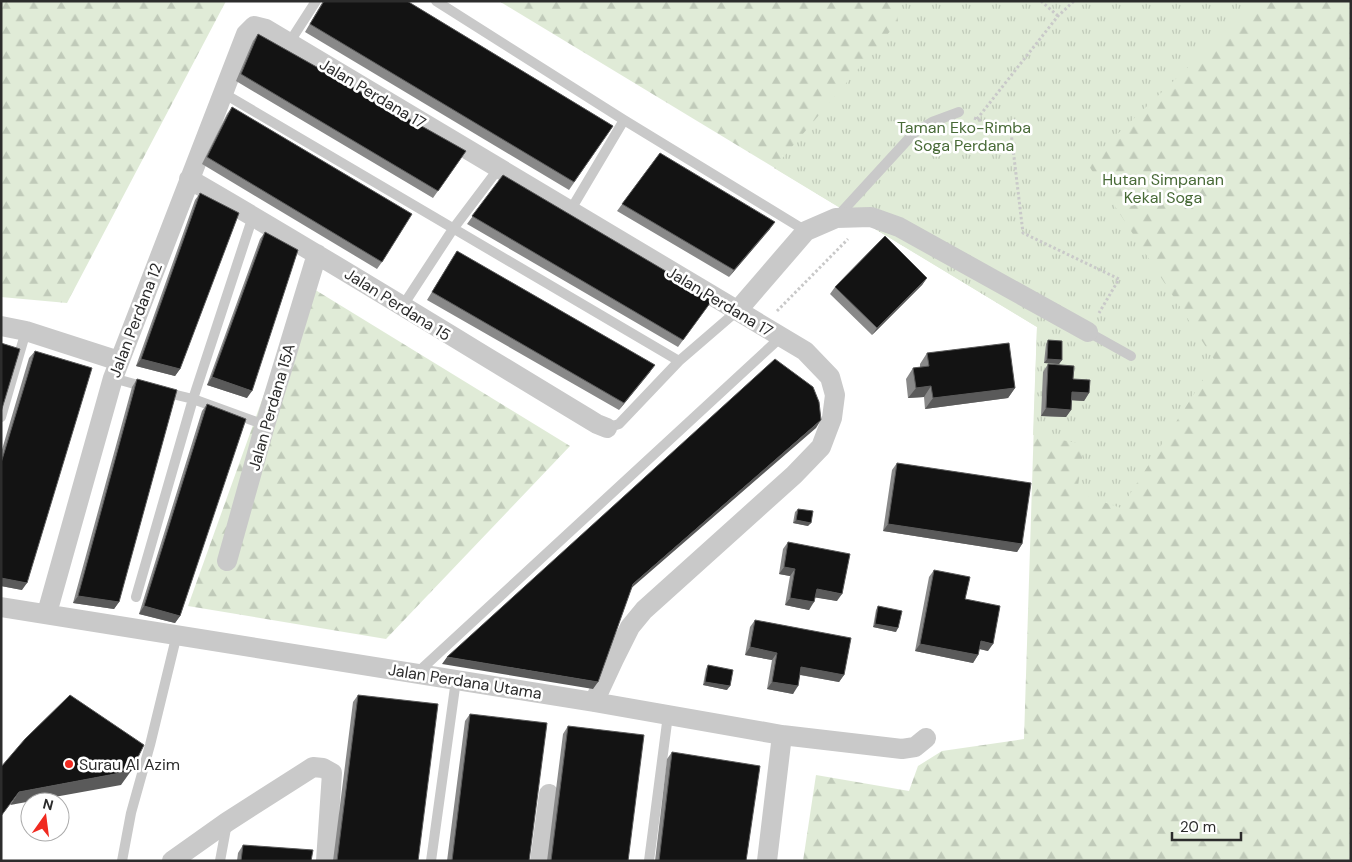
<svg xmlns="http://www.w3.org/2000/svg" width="1352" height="862" font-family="'DM Sans',sans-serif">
<defs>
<pattern id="forest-firs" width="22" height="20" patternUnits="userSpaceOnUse" patternTransform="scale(1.25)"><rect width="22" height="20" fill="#e0ebd7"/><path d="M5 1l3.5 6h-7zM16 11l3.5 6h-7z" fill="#c0cab9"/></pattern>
<pattern id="park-tufts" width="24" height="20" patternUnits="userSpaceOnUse" patternTransform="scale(1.25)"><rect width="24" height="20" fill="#e0ebd7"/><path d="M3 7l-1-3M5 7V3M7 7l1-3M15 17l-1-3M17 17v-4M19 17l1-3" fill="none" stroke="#c0cab9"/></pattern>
</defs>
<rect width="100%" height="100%" fill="#fff"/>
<path fill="url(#forest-firs)" d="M1,1h225l-159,302 -66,-6z
M499,1h852v860h-548l13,-86 93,16 9,-25 24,-15 82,-12 13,-412z
M304,283l266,163 -184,193 -198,-33z"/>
<path fill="url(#park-tufts)" d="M896,1h362l-171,162 128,198 -94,147 -44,-15 7,-49 -51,-9 4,-108 -263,-159 124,-146z"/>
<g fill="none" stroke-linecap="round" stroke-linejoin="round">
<path stroke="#c9c9c9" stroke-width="3" stroke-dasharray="2.5 2.5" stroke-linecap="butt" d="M1041,1l17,15
M974,118l37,14 12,101 96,46 -20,34
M977,119l81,-103 16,-15
M777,311l71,-72"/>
<path stroke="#c9c9c9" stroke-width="10" d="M436,1l188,119 182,111
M289,43l27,-42
M223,93l456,268
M570,211l54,-91
M837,217l76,-83 19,-12 27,-10
M402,307l51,-78 46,-61
M1088,332l43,24
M113,378l32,9
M164,392l29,7 72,26
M1,417l25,-86
M607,428l12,-4 60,-63 58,-50
M136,597l57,-198 60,-183
M416,674l365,-337
M122,861l9,-48 19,-68 27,-111
M220,861l7,-38
M431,861l25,-181
M649,861l19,-146"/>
<path stroke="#c9c9c9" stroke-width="20" d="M189,179c137,79 272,163 408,245l10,4
M737,311l69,-80 30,-13 35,-1 28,10 189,105
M1,326l25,5 93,30
M227,561l38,-136 52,-171
M1,607l593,95 188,33 120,14 13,-2 11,-9
M47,613l66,-235 133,-344 8,-8 12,3 539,322 25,26 5,18 -3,23 -11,29 -27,28 -150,135 -14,17 -16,32 -20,43
M172,861l55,-39 86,-55 10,1 9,5 -6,88
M540,861l9,-67
M767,861l15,-126"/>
</g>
<path fill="#898989" d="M323,1h84l206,125 -44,64 -264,-158z
M258,34l208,117 -33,47 -197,-117 17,-40z
M232,107l150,155 -5,7 -175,-105 25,-50z
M660,153l110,76 -41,48 -112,-66z
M503,175l210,124 -35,48 -211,-123z
M200,193l-20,176 -5,7 -39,-10 59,-166z
M265,232l-18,166 -40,-13 53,-146z
M457,251l193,121 -31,38 -192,-110z
M927,278l-5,7 -50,50 -42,-41 5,-7z
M1048,340l14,20 -3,4 -15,-1 2,-19z
M35,351l-13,239 -21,-4v-133l28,-95z
M927,353l88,35 -7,10 -83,11 -1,-12 -16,1 -2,-19 7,-11 7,-1v-3z
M1048,364l25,15 16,14 -5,8 -12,-1 -1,10 -5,7 -25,-1 2,-44z
M137,379l-18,223 -5,7 -41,-6 59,-216z
M207,404l-27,212 -5,7 -36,-9 63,-203z
M897,463l125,81 -5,8 -134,-21 9,-61z
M798,509l10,17 -15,-3 2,-11z
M788,542l49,59 -22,-4 -6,13 -24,-5 5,-29 -11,-2 4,-25z
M934,570l31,29 23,52 -9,-2 -1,6 -5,8 -58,-12 14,-74z
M878,606l18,26 -23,-5 3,-17z
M755,620l89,55 -5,7 -39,-7 -7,19 -26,-5 5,-29 -27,-5 5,-28z
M708,665l19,25 -24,-5 3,-16z
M358,695l60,166h-85l20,-159z
M470,714l59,147h-82l18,-140z
M568,726l60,135h-81l16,-127z
M672,752l74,109h-91l12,-102z
M243,845l68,16h-74l1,-8z"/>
<path fill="#5a5a5a" d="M775,222l-5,7 -41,48 5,-7z
M927,278l-5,7 -50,50 5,-7z
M141,359l39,10 -5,7 -39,-10z
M1047,359l15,1 -3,4 -15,-1z
M655,365l-5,7 -31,38 5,-7z
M212,377l40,14 -5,7 -40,-13z
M931,386l-7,11 -16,1 8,-10z
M1015,388l-7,10 -83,11 8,-11z
M1072,392l17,1 -5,8 -17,-1z
M1046,408l25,2 -5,7 -25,-1z
M821,420l-5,8 -188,163 5,-7z
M796,520l15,3 -3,3 -15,-3z
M888,524l134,20 -5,8 -134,-21z
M784,567l11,2 -5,7 -11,-2z
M1,578l26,5 -5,7 -21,-4z
M817,589l25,5 -5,7 -25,-4z
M78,596l41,6 -5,7 -41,-6z
M790,598l24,4 -5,8 -24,-5z
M144,606l36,10 -5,7 -36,-9z
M875,624l23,4 -2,4 -23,-5z
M981,641l12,3 -5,7 -12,-3z
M920,644l58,11 -5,8 -58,-12z
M750,647l27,6 -5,7 -27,-5z
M447,657l151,25 -5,7 -151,-25z
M801,667l43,8 -5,7 -43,-8z
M705,682l25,4 -3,4 -24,-5z
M772,682l26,4 -5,8 -26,-5z
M131,771l-10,14 -111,20 9,-13z"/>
<path fill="#131313" stroke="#5a5a5a" d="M324,1h83l206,125 -39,56 -264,-158z
M258,34l208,117 -28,40 -197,-117z
M232,107l180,107 -30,48 -175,-105z
M660,153l115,69 -41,48 -112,-66z
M503,175l210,124 -30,41 -211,-124z
M200,193l39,20 -59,156 -39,-10z
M265,232l33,18 -46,141 -40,-14z
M885,236l42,42 -50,50 -42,-41z
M457,251l198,114 -31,38 -192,-111z
M1048,340l14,1v19l-15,-1z
M1,343l19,6 -19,63z
M1009,343l6,45 -82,10 -2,-12 -15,2 -3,-20 16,-2 -2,-13z
M35,351l57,17 -65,215 -26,-5v-115z
M775,359l38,28 6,15 2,18 -188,164 -35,98 -151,-25z
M1048,364l26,2 -1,13 17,1 -1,13 -17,-1 -1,18 -25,-2z
M137,379l40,11 -58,212 -41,-6z
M207,404l39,15 -66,197 -36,-10z
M897,463l134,20 -9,61 -134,-20z
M798,509l15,2 -2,12 -15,-3z
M788,542l62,12 -8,40 -25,-5 -3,13 -24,-4 5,-29 -11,-2z
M934,570l36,7 -5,22 35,7 -7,38 -12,-3 -3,14 -58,-11z
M878,606l24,5 -4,17 -23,-4z
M755,620l96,18 -7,37 -43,-8 -3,19 -26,-4 5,-29 -27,-6z
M708,665l25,5 -3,16 -25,-4z
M70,695l74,50 -13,26 -112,21 -18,24v-49l24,-28z
M358,695l80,9 -20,157h-81z
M470,714l77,9 -18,138h-77z
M568,726l76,9 -16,126h-77z
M672,752l88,14 -14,95h-87z
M243,845l70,5 -2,11h-70z"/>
<circle fill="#f02a20" stroke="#fff" stroke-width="2" cx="69" cy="764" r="5"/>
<g text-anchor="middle" stroke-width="5" stroke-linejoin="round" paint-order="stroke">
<g font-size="16" fill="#2c2c2c" stroke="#fff">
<text transform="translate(373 93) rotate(31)" y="6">Jalan Perdana 17</text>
<text transform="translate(720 301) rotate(31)" y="6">Jalan Perdana 17</text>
<text transform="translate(398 304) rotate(32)" y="6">Jalan Perdana 15</text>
<text transform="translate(135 320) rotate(-69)" y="6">Jalan Perdana 12</text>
<text transform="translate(271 407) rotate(-74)" y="6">Jalan Perdana 15A</text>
<text transform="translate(465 681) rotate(9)" y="6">Jalan Perdana Utama</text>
</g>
<g font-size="16" fill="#486a37" stroke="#fff">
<text x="964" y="133">Taman Eko-Rimba<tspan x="964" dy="18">Soga Perdana</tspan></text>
<text x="1163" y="185">Hutan Simpanan<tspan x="1163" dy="18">Kekal Soga</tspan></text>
</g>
<g font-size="16" fill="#2c2c2c" stroke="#fff" text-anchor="start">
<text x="79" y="770">Surau Al Azim</text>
</g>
</g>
<rect width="1352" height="862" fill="none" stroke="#2c2c2c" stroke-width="5"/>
<g transform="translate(45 817) rotate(14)"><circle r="24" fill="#ffffff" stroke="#ababab"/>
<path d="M0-4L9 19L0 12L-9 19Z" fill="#f02a20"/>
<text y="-8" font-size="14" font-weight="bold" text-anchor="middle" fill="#2c2c2c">N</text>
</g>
<path d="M1172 832v8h69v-8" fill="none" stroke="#2c2c2c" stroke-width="2.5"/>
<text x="1180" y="832" font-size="15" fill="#2c2c2c" stroke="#ffffff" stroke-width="4" paint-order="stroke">20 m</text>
</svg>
